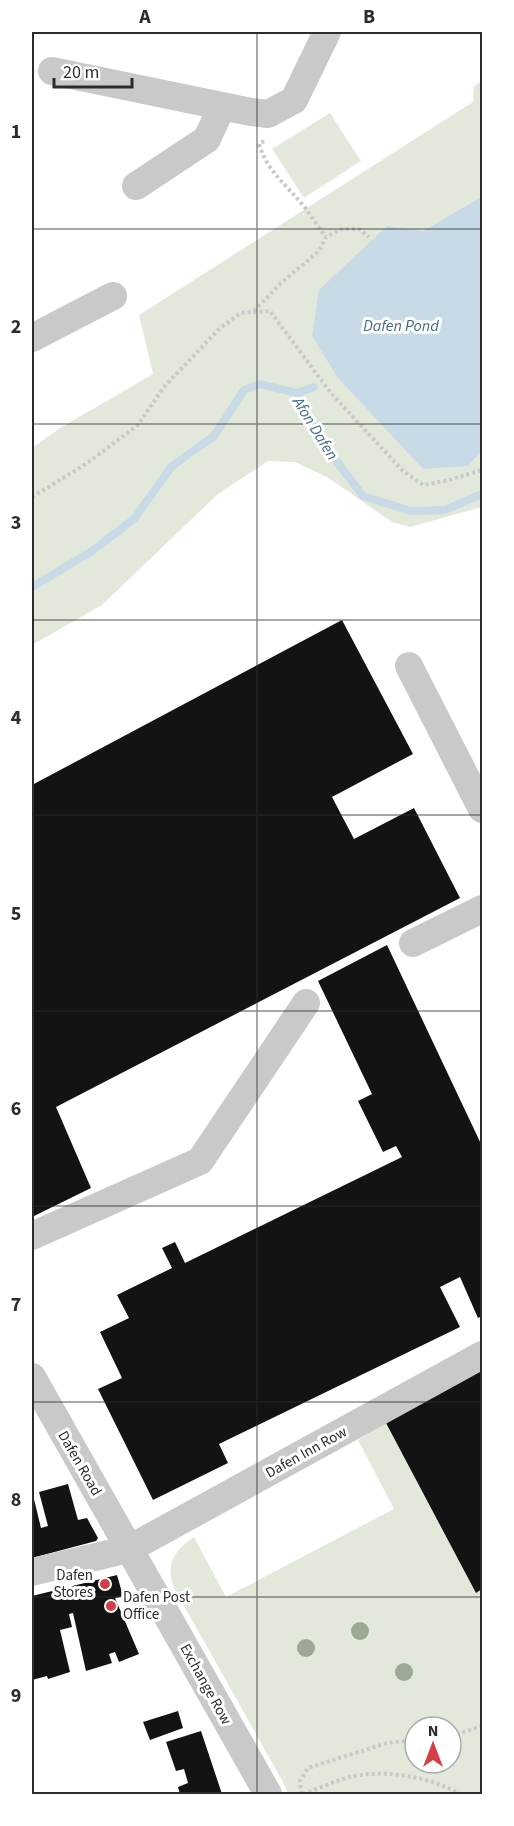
<svg xmlns="http://www.w3.org/2000/svg" width="514" height="1826" font-family="'Source Sans 3',sans-serif">
<rect width="100%" height="100%" fill="#fff"/>
<path fill="#e2e9db" fill-rule="evenodd" d="M482,81v115l-59,35 45,235 14,-15v56l-72,20 -18,-5 -65,-45 -32,-15 -27,-1 -50,33 -116,111 -70,40v-197l28,-20 93,-54 -14,-59 334,-213 1,-16z
M330,113l31,48 -57,37 -32,-49z
M386,1423l91,169 5,-3v205h-194l-4,-10 -110,-196c-9,-25 0,-37 20,-51l32,60 168,-88 -36,-69zM415,1727h36v36h-36z"/>
<path fill="#c9dae7" d="M482,196v255l-14,15 -45,3 -85,-91 -26,-42 7,-46 68,-64 36,5z"/>
<g fill="none" stroke-linecap="round" stroke-linejoin="round">
<path stroke="#c9dae7" stroke-width="8" d="M297,393l22,45 44,58 48,15 34,-1 37,-16
M297,393l17,-6
M32,587l60,-36 42,-32 38,-53 42,-30 30,-46 15,-6 38,9"/>
</g>
<path fill="#131313" d="M342,620l71,134 -81,43 22,42 60,-31 46,90 -404,209 35,81 -59,29v-432z
M387,945l95,201v170l-4,2 -18,-41 -20,10 20,40 -241,117 9,19 -75,37 -55,-111 24,-11 -22,-46 29,-14 -12,-23 55,-27 -10,-20 13,-6 10,21 217,-106 -6,-11 -13,6 -25,-51 14,-7 -54,-113z
M482,1370v219l-6,4 -90,-170z
M68,1484l10,36 9,-2 11,20 -2,3 -64,17v-67l9,37 7,-2 -9,-34z
M117,1575l6,21 -8,2 24,56 -20,8 -4,-10 -6,2 3,9 -26,8 -13,-58 -4,1 3,13 -12,3 10,42 -22,7 -1,-3 -15,4v-84z
M178,1711l5,17 -33,12 -7,-18z
M201,1731l21,63h-42l-2,-7 10,-4 -4,-14 -8,2 -10,-29z"/>
<g fill="none" stroke-linecap="round" stroke-linejoin="round">
<path stroke="#c9c9c9" stroke-width="4" stroke-dasharray="3 3" stroke-linecap="butt" d="M264,141l-5,3c8,28 30,43 47,65 7,9 13,19 20,28
M254,311l27,-28 38,-32 7,-14 16,-8h17l10,8
M32,497l54,-33 52,-39 25,-37 57,-60 21,-15 29,-2 60,81 73,79 20,14 26,-5 33,-10
M451,1736l31,-10
M301,1794l-1,-13 8,-13 79,-25 28,-3
M303,1794c14,-5 29,-12 43,-16 36,-10 82,-2 114,16"/>
<path stroke="#c9c9c9" stroke-width="28" d="M52,71l199,41 17,2 26,-14 33,-68
M136,186l71,-47 15,-33
M32,338l81,-42
M409,666l73,143
M413,943l69,-34
M32,1236l168,-75 106,-158
M32,1377l236,417
M32,1572l97,-23 353,-194"/>
</g>
<g fill="#9ea995">
<circle cx="360" cy="1631" r="9"/>
<circle cx="306" cy="1648" r="9"/>
<circle cx="404" cy="1672" r="9"/>
</g>
<path fill="none" stroke="#2c2c2c" stroke-width="1.5" stroke-opacity="0.55" d="M257,32v1762M32,229h450M32,424h450M32,620h450M32,815h450M32,1011h450M32,1206h450M32,1402h450M32,1597h450"/>
<g fill="#d23f46" stroke="#fff" stroke-width="2">
<circle cx="105" cy="1584" r="6"/>
<circle cx="111" cy="1606" r="6"/>
</g>
<g text-anchor="middle" stroke-width="6" stroke-linejoin="round" paint-order="stroke">
<g font-size="15" fill="#2c2c2c" stroke="#fff">
<text transform="translate(306 1452) rotate(-29)" y="5">Dafen Inn Row</text>
<text transform="translate(80 1463) rotate(60)" y="5">Dafen Road</text>
<text transform="translate(206 1684) rotate(61)" y="5">Exchange Row</text>
</g>
<g font-size="15" fill="#2c2c2c" stroke="#fff" text-anchor="end">
<text x="93" y="1580">Dafen<tspan x="93" dy="17">Stores</tspan></text>
<text x="123" y="1602" text-anchor="start">Dafen Post<tspan x="123" dy="17">Office</tspan></text>
</g>
<g font-size="16" font-style="italic" fill="#436a85" stroke="#fff">
<text x="401" y="331">Dafen Pond</text>
<text transform="translate(316 428) rotate(58)" y="6">Afon Dafen</text>
</g>
</g>
<rect width="514" height="1826" fill="none" stroke="#ffffff" stroke-width="66"/>
<g transform="translate(433 1745)"><circle r="28" fill="#ffffff" stroke="#ababab" stroke-width="1.5"/>
<path d="M0-4.5L10 22L0 15L-10 22Z" fill="#d23f46"/>
<text y="-9" font-size="16" font-weight="bold" text-anchor="middle" fill="#2c2c2c">N</text>
</g>
<path d="M54 78v9h78v-9" fill="none" stroke="#2c2c2c" stroke-width="3"/>
<text x="63" y="78" font-size="18" fill="#2c2c2c" stroke="#ffffff" stroke-width="4.5" paint-order="stroke">20 m</text>
<rect x="33" y="33" width="448" height="1760" fill="none" stroke="#2c2c2c" stroke-width="2"/>
<g font-size="20" text-anchor="middle" font-weight="bold" fill="#2c2c2c">
<text x="145" y="23">A</text>
<text x="369" y="23">B</text>
<text x="16" y="138">1</text>
<text x="16" y="333">2</text>
<text x="16" y="529">3</text>
<text x="16" y="724">4</text>
<text x="16" y="920">5</text>
<text x="16" y="1115">6</text>
<text x="16" y="1311">7</text>
<text x="16" y="1506">8</text>
<text x="16" y="1702">9</text>
</g>
</svg>
